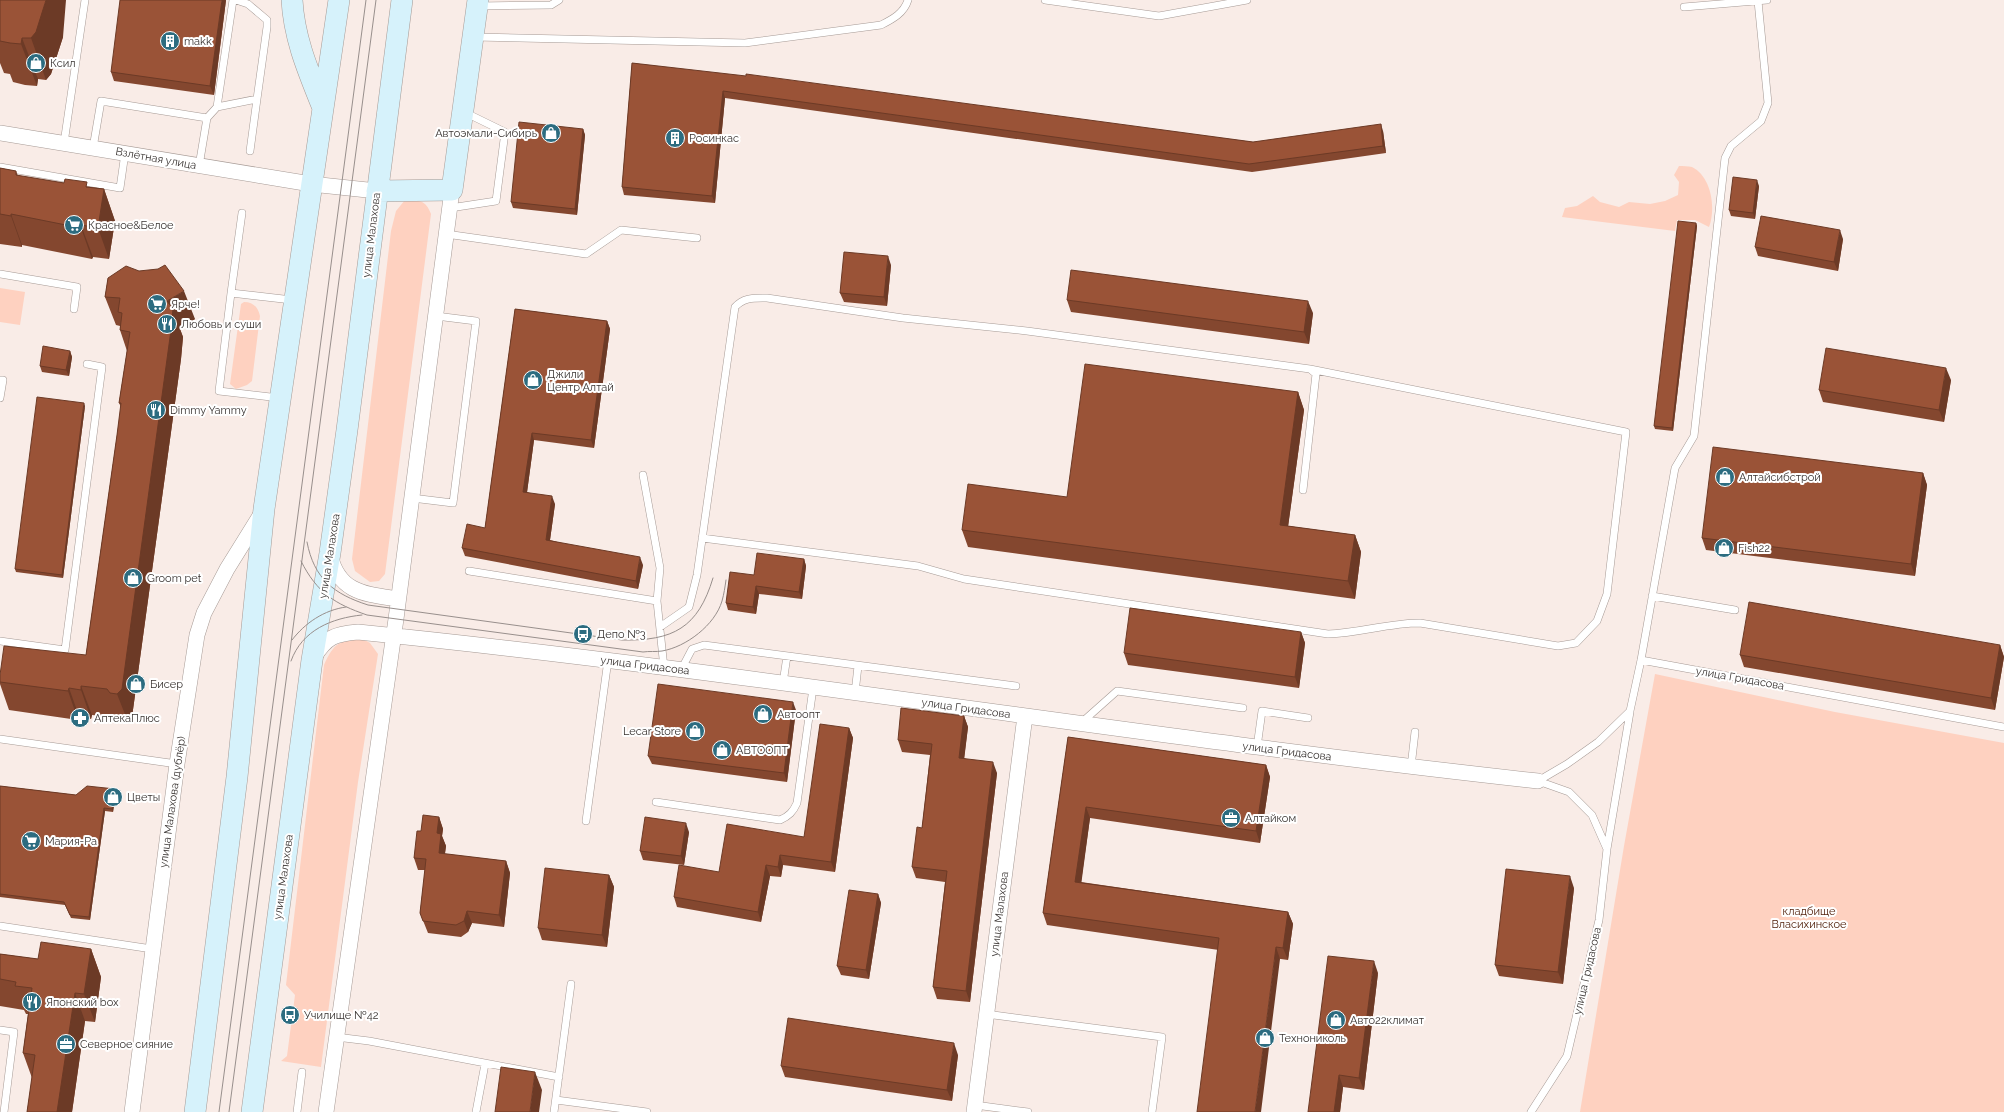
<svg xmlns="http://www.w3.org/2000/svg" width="2004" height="1112" font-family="Raleway,sans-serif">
<rect width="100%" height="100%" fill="#f9ece7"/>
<path fill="#fed1c0" d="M1679,166c4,0 9,0 13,1 20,10 24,42 17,60l-14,-7h-18l-2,11 -113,-14 3,-9 12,-2 16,-10 7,6 19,5 10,-5 21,2 15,-3 13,-6 1,-13 -5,-7z
M405,200c14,0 21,0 26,14l-46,360 -6,7 -9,1 -15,-11 -3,-12 39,-328 5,-20z
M0,288l25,4 -5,33 -20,-3z
M244,302c9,0 14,5 16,14l-8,65 -5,4 -11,4 -6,-5 11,-80z
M363,639l7,4 8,11 -20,128 -37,285 -40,-6 6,-5 8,-61 -9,-10 38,-320c10,-22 15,-25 39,-26z
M1655,674l180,38 169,31v369h-424l44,-266z"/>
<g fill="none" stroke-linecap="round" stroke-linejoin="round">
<defs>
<path id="service" d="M1045,0l114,16 88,-16
M479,6l72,-1 8,-5
M1684,7l83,-7
M475,37l270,6 136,-18c12,-6 23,-12 27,-25
M217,107l40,-8 10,-72v-7l-19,-16 -12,-4
M207,118l10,-11 16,-107
M64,143l21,-143
M93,148l8,-47 106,17 -8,48
M250,151l7,-52
M0,167l120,21 5,-35
M450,208l46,-7 9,-69 -41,-20
M446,234l140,20 35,-24 76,8
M0,274l77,13 -3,22
M231,293l11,-80
M0,380h3l-3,18
M279,398l-60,-7 12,-98 61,7
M643,475l17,93 -3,33
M412,498l41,5 23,-182 -40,-5
M702,538l216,28 46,13 364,55c32,-1 60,-11 92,-11l138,23 18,-3 21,-22 10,-27 19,-162 -316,-63
M469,571l188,30 7,67
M1652,596l83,14
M660,627l29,-20 8,-32 38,-268c9,-10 19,-9 32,-9l136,20 124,13 283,38 6,5 -13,116
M0,641l65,9 37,-283 -15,-3
M1641,660l363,67
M681,670l11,-21 12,-4 312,41
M783,683l4,-27
M855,693l3,-27
M1081,723l36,-32 126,17
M0,739l177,25
M1257,747l5,-36 46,7
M1411,767l4,-35
M1538,781l29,-17 31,-22 32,-31 11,-51 34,-192 19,-32 31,-278 6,-12 30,-25 7,-18 -10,-102
M656,802l124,18c9,-4 13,-8 17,-17l16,-115
M586,821l22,-161
M1607,849l23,-137
M0,926l152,23
M986,1014l176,23 -10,75
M0,1030l14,2 -10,80
M336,1037l33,4 190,36
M556,1100l91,12
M975,1105l53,7
M297,1112l5,-40
M476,1112l9,-48
M554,1112l17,-128
M1531,1112l36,-56 32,-136 8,-71 -15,-34 -23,-23 -31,-11"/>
<path id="minor" d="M0,133l311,51 66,7
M330,555c9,38 35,39 68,44
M314,657c13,-20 20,-23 44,-25 395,40 786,106 1180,149
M132,1112l45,-348 20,-129 7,-22 23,-44 36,-58
M326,1112l70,-493 56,-429
M974,1112l51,-396"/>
<path id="secondary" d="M292,0c2,39 17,73 31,108
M377,191l75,-1 26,-190
M195,1112l42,-335 27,-268 75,-509
M252,1112l60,-452 18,-107 17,-123 55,-430"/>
</defs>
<use href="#service" stroke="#a69a95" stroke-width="8"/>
<use href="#minor" stroke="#a69a95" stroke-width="16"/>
<use href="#secondary" stroke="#a69a95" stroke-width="22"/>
<use href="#service" stroke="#fff" stroke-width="7"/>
<use href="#minor" stroke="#fff" stroke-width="15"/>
<use href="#secondary" stroke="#d6f2fb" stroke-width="21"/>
<path stroke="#988f8c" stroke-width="1" d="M307,542c7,37 27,52 61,63l254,35c51,1 76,-12 91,-62
M301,561c16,32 34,43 66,54l276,37c6,-1 13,0 19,-1 24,-4 53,-26 60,-50 2,-7 3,-14 4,-21
M292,640c13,-17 32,-30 54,-33
M291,661c11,-31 41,-43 71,-46
M219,1112l147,-1112
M229,1112l147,-1112"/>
</g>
<path fill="#84472f" d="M0,0l63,37 -12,37 -5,6 -8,-1 -1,7 -12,-1 -12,-3 -3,-8 -6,-1 -4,-10z
M226,0l-12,95 -100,-14 -3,-9z
M632,63l621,79 130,-11 3,22 -134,19 -527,-74 -10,105 -91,-8 -2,-8z
M583,129l2,6 -8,80 -64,-7 -2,-6z
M0,168l16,3 2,5 86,13 11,32 -6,38 -16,-2 -1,2 -70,-14v2l-22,-3z
M1759,186l-4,33 -24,-3 -2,-6z
M1696,223l1,3 -24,205 -18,-2 -1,-3z
M1843,239l-5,32 -80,-15 -3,-9z
M891,265l-4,41 -43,-4 -4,-9z
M108,278l87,41 -15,10 3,8 -2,22 -49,358 -4,5h-8l-3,-4 -25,-3 -1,4 -12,-3 -1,4 -69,-10 -9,-26v-9l86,-20 31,-220 4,-28 -2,-4 8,-52 -7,-21v-4l-4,-1 -11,-28z
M1067,300l246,13 -4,31 -238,-32z
M515,309l92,12 3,8 -16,119 -60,-8 -7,52 28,12 -5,36 93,25 -5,24 -173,-33 -3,-8 23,-20z
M70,351l2,6 -3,19 -27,-4 -2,-6z
M1951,380l-7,42 -121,-20 -4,-12z
M1298,392l6,18 -16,116 67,9 6,17 -6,47 -387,-52 -6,-17 105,-33z
M85,406l-22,172 -47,-6 -1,-3z
M1923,473l4,12 -12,91 -209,-26 -4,-12z
M804,559l2,7 -4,33 -43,-5 -3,20 -28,-4 -2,-7 28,-28z
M1301,632l4,11 -6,45 -171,-23 -4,-12z
M2000,645l4,12 -9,53 -251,-43 -4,-12z
M796,710l-9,72 -135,-18 -4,-8z
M964,716l4,11 -4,31 33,15 -27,229 -33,-3 -4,-12 12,-105 -29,-4 -4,-11 10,-39 8,-73 -28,-3 -4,-12z
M849,728l4,10 -18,134 -52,-7 -2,12 -11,-1 -9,46 -84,-15 -3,-10 130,-60z
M1068,737l198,28 4,12 -10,66 -170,-25 -9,64 207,30 5,12 -5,36 -241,-35 -4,-12z
M0,786l76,9 40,-3 -3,20 -8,-1 -15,109 -19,-2 -6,-13 -65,-8z
M439,817l4,12 -1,7 4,10 -1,8 61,7 4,12 -6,54 -32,-4 -4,9 -7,5 -33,-4 -8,-20 5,-43h-7l-4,-12 7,-27z
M689,832l-5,33 -41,-5 -3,-9z
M609,875l5,12 -7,60 -65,-7 -4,-12z
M1574,888l-11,96 -64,-8 -4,-11z
M878,894l3,9 -12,76 -28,-4 -4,-9z
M91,949l10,28 -6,45 -10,-1 -13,91h-45l5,-34 -9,-25 5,-39h-2l-2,-4 -24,-4v-52l38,5z
M1378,973l-14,117 -21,-3 -3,25h-32z
M958,1055l-6,46 -167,-24 -4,-11z"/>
<path fill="#6c3a26" d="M46,0h20l-3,37 -12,37 -5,6 -15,-42z
M222,0h4l-12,95 -4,-9z
M22,38l16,41 -1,7 -16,-42z
M723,91l2,7 -10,105 -3,-7z
M1381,124l2,7 3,22 -3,-7z
M583,129l2,6 -8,80 -2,-6z
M1757,180l2,6 -4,33 -2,-6z
M104,189l11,32 -6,38 -11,-31z
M11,214l11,31v2l-11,-31z
M1696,223l1,3 -24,205 -1,-3z
M81,225l12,32 -1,2 -11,-31z
M1840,230l3,9 -5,32 -4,-9z
M888,256l3,9 -4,41 -3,-9z
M184,291l11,28 -15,10 3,8 -2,22 -49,358 -4,5 -11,-28 50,-393z
M1308,301l5,12 -4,31 -5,-12z
M607,321l3,8 -16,119 -3,-8z
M70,351l2,6 -3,19 -3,-6z
M1946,368l5,12 -7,42 -5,-12z
M1298,392l6,18 -18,132 -6,-17z
M84,403l1,3 -22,172 -1,-3z
M532,433l2,7 -8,60 -3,-8z
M1923,473l4,12 -12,91 -4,-12z
M552,496l3,8 -6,43 -3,-7z
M1355,535l6,17 -6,47 -7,-18z
M640,557l3,8 -5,24 -2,-8z
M804,559l2,7 -4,33 -3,-7z
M756,586l3,8 -3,20 -3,-7z
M1301,632l4,11 -6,45 -4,-11z
M2000,645l4,12 -9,53 -4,-12z
M81,686l11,29 -1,4 -10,-29z
M69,688l10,28 -1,4 -10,-29z
M793,702l3,8 -9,72 -3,-9z
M964,716l4,11 -5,42 -4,-11z
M849,728l4,10 -18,134 -4,-10z
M993,762l4,11 -27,229 -4,-11z
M1266,765l4,12 -10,66 -4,-12z
M115,789l1,3 -3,20 -1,-3z
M1086,807l4,11 -10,75 -5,-11z
M104,808l1,3 -15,109 -1,-3z
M439,817l4,12 -1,7 4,10 -3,19 -4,-12 -2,-20z
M686,823l3,9 -5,33 -3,-9z
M780,855l3,10 -2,12 -3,-10z
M506,861l4,12 -6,54 -5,-12z
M766,865l4,11 -9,46 -3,-10z
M609,875l5,12 -7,60 -5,-12z
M1570,876l4,12 -11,96 -5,-12z
M878,894l3,9 -12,76 -3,-9z
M467,911l5,12 -4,9 -4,-11z
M1288,912l5,12 -5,36 -5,-12z
M1276,947l4,12 -19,153h-6z
M91,949l10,28 -6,45 -11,-28z
M1374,961l4,12 -14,117 -5,-12z
M75,993l10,28 -13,91h-15z
M954,1043l4,12 -6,46 -5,-11z
M535,1072l7,18 -3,22h-9z
M1339,1075l4,12 -3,25h-6z"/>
<path fill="#9a5337" stroke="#6c3a26" d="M0,0h46l-10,32 -5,6h-9l-1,6 -11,-1 -10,-2z
M120,0h102l-12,86 -99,-14z
M632,63l114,13v-2l507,68 128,-18 2,22 -134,18 -526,-73 -11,105 -90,-9z
M519,122l64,7 -8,80 -64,-7z
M0,168l16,3v4l48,8 1,-4 22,3 -1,5 18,2 -6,39 -17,-3v3l-70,-14v2l-11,-2z
M1733,177l24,3 -4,33 -24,-3z
M1761,216l79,14 -6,32 -79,-15z
M1678,221l18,2 -24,205 -18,-2z
M844,252l44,4 -4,41 -44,-4z
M165,265l19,26 -17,10 6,8 -2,21 -49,359 -5,5 -7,-1 -3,-4 -26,-3v4l-12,-2 -1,3 -68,-9v-7l4,-29 82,9 31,-220 4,-32h-2l11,-71 -10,-2 2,-17 -4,-1 2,-14 -15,-1 3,-19 18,-12 13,5 19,-2z
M1071,270l237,31 -4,31 -237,-32z
M515,309l92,12 -16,119 -59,-7 -9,59 29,4 -6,44 94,17 -4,24 -174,-33 5,-24 18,4z
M43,346l27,5 -4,19 -26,-4z
M1826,348l120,20 -7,42 -120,-20z
M1085,364l213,28 -18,133 75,10 -7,46 -386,-51 6,-46 99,13z
M37,397l47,6 -22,172 -47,-6z
M1713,447l210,26 -12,91 -209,-26z
M757,553l47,6 -5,33 -43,-6 -3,21 -27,-4 4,-31 24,3z
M1749,602l251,43 -9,53 -251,-43z
M1130,608l171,24 -6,45 -171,-24z
M658,684l135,18 -9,71 -136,-17z
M901,708l63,8 -5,42 34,4 -27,229 -33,-4 14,-116 -35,-4 5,-40 5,1 10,-84 -34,-4z
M820,724l29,4 -18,134 -51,-7 -2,12 -12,-2 -8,47 -84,-15 5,-32 40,7 8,-48 77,13z
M1068,737l198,28 -10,66 -170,-24 -11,75 213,30 -5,36 -7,-1 -21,165h-58l22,-174 -176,-25z
M0,786l76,9 11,-9 28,3 -3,20 -8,-1 -15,109 -19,-2 -6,-13 -64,-8z
M423,815l16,2 -2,16 4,1 -2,19 67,8 -7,54 -32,-4 -3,10 -8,4 -33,-4 -3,-8 6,-54 -12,-1 3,-27h4z
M645,817l41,6 -5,33 -41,-5z
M545,868l64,7 -7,60 -64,-7z
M1506,869l64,7 -12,96 -63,-7z
M849,890l29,4 -12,76 -29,-4z
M41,942l50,7 -7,45 -9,-1 -18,119h-30l8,-57 -12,-2 9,-65 -17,-2 1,-4 -16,-3v-25l38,5z
M1328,956l46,5 -15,117 -20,-3 -5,37h-26z
M788,1018l166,25 -7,47 -166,-24z
M501,1067l34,5 -5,40h-35z"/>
<defs>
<symbol id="building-disc" viewBox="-11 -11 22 22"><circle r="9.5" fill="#2c6c80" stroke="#fff"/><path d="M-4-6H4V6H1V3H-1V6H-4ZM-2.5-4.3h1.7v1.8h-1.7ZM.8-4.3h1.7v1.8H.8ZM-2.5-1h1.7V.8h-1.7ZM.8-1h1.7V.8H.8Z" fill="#fff"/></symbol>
<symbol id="shop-disc" viewBox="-11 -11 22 22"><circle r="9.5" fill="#2c6c80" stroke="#fff"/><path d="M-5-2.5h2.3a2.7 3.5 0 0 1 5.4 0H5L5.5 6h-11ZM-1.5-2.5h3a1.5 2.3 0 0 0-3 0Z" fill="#fff"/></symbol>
<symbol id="supermarket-disc" viewBox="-11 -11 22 22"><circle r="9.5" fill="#2c6c80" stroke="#fff"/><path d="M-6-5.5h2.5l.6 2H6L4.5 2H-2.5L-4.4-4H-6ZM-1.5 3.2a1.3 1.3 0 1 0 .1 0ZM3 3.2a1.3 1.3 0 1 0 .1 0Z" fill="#fff"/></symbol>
<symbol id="restaurant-disc" viewBox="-11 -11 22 22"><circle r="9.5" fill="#2c6c80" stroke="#fff"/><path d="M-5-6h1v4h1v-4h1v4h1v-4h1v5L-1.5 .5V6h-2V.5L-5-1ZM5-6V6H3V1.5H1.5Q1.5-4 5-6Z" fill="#fff"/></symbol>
<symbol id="bus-disc" viewBox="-11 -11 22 22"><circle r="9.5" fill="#2c6c80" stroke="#fff"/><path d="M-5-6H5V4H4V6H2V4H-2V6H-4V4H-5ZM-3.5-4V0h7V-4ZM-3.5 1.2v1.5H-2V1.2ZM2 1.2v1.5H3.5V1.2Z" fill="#fff"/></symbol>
<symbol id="pharmacy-disc" viewBox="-11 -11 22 22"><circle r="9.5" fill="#2c6c80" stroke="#fff"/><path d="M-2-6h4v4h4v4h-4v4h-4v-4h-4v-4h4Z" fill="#fff"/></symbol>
<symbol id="office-disc" viewBox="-11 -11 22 22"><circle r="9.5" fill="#2c6c80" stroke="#fff"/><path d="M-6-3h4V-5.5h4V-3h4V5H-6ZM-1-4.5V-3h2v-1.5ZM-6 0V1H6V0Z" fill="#fff"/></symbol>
</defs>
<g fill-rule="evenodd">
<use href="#building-disc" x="159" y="30" width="22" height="22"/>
<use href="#shop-disc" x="25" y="52" width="22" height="22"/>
<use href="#shop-disc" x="540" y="122" width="22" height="22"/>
<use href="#building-disc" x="664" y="127" width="22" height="22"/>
<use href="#supermarket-disc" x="63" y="214" width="22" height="22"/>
<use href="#supermarket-disc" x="146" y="293" width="22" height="22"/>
<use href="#restaurant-disc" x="156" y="313" width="22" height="22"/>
<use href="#shop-disc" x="522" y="369" width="22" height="22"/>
<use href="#restaurant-disc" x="145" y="399" width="22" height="22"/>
<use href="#shop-disc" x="1714" y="466" width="22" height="22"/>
<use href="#shop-disc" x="1713" y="537" width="22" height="22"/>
<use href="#shop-disc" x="122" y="567" width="22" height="22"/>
<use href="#bus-disc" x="572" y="623" width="22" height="22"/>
<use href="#shop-disc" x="125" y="673" width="22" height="22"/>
<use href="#shop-disc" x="752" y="703" width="22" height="22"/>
<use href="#pharmacy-disc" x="69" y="707" width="22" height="22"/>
<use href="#shop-disc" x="684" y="720" width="22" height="22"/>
<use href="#shop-disc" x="711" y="739" width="22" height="22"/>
<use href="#shop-disc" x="102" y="786" width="22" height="22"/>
<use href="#office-disc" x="1220" y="807" width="22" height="22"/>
<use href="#supermarket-disc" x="20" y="830" width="22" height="22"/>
<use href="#restaurant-disc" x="21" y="991" width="22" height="22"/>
<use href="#bus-disc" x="279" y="1004" width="22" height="22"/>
<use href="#shop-disc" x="1325" y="1009" width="22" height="22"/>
<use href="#shop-disc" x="1254" y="1027" width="22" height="22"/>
<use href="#office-disc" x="55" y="1033" width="22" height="22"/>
</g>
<g text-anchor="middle" stroke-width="4" stroke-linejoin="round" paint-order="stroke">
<g font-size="11" fill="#383331" stroke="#fff" text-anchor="start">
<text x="184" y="45">makk</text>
<text x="50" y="67">Ксил</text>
<text x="537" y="137" text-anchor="end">Автоэмали-Сибирь</text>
<text x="689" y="142">Росинкас</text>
<text x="88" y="229">Красное&amp;Белое</text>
<text x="171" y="308">Ярче!</text>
<text x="181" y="328">Любовь и суши</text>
<text x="547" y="378">Джили<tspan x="547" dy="13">Центр Алтай</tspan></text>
<text x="170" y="414">Dimmy Yammy</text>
<text x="1739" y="481">Алтайсибстрой</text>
<text x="1738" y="552">Fish22</text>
<text x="147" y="582">Groom pet</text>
<text x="597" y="638">Депо №3</text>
<text x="150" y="688">Бисер</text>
<text x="777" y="718">Автоопт</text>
<text x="94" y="722">АптекаПлюс</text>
<text x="681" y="735" text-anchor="end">Lecar Store</text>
<text x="736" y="754">АВТООПТ</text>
<text x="127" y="801">Цветы</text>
<text x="1245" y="822">Алтайком</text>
<text x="45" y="845">Мария-Ра</text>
<text x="46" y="1006">Японский box</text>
<text x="304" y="1019">Училище №42</text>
<text x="1350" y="1024">Авто22климат</text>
<text x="1279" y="1042">Технониколь</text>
<text x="80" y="1048">Северное сияние</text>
</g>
<g font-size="11" fill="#383331" stroke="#fff">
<text transform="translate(156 158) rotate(10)" y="4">Взлётная улица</text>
<text transform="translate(371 235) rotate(-83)" y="4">улица Малахова</text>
<text transform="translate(329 556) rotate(-81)" y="4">улица Малахова</text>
<text transform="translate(645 665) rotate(7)" y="4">улица Гридасова</text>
<text transform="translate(1740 678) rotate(10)" y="4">улица Гридасова</text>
<text transform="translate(966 708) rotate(8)" y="4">улица Гридасова</text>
<text transform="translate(1287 751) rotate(7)" y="4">улица Гридасова</text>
<text transform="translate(172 802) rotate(-82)" y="4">улица Малахова (дублёр)</text>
<text transform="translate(283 877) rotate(-82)" y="4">улица Малахова</text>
<text transform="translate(999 914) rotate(-83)" y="4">улица Малахова</text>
<text transform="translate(1587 971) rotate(-77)" y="4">улица Гридасова</text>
</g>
<g font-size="11" fill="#52210c" stroke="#fff">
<text x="1809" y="915">кладбище<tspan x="1809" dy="13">Власихинское</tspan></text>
</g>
</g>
</svg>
